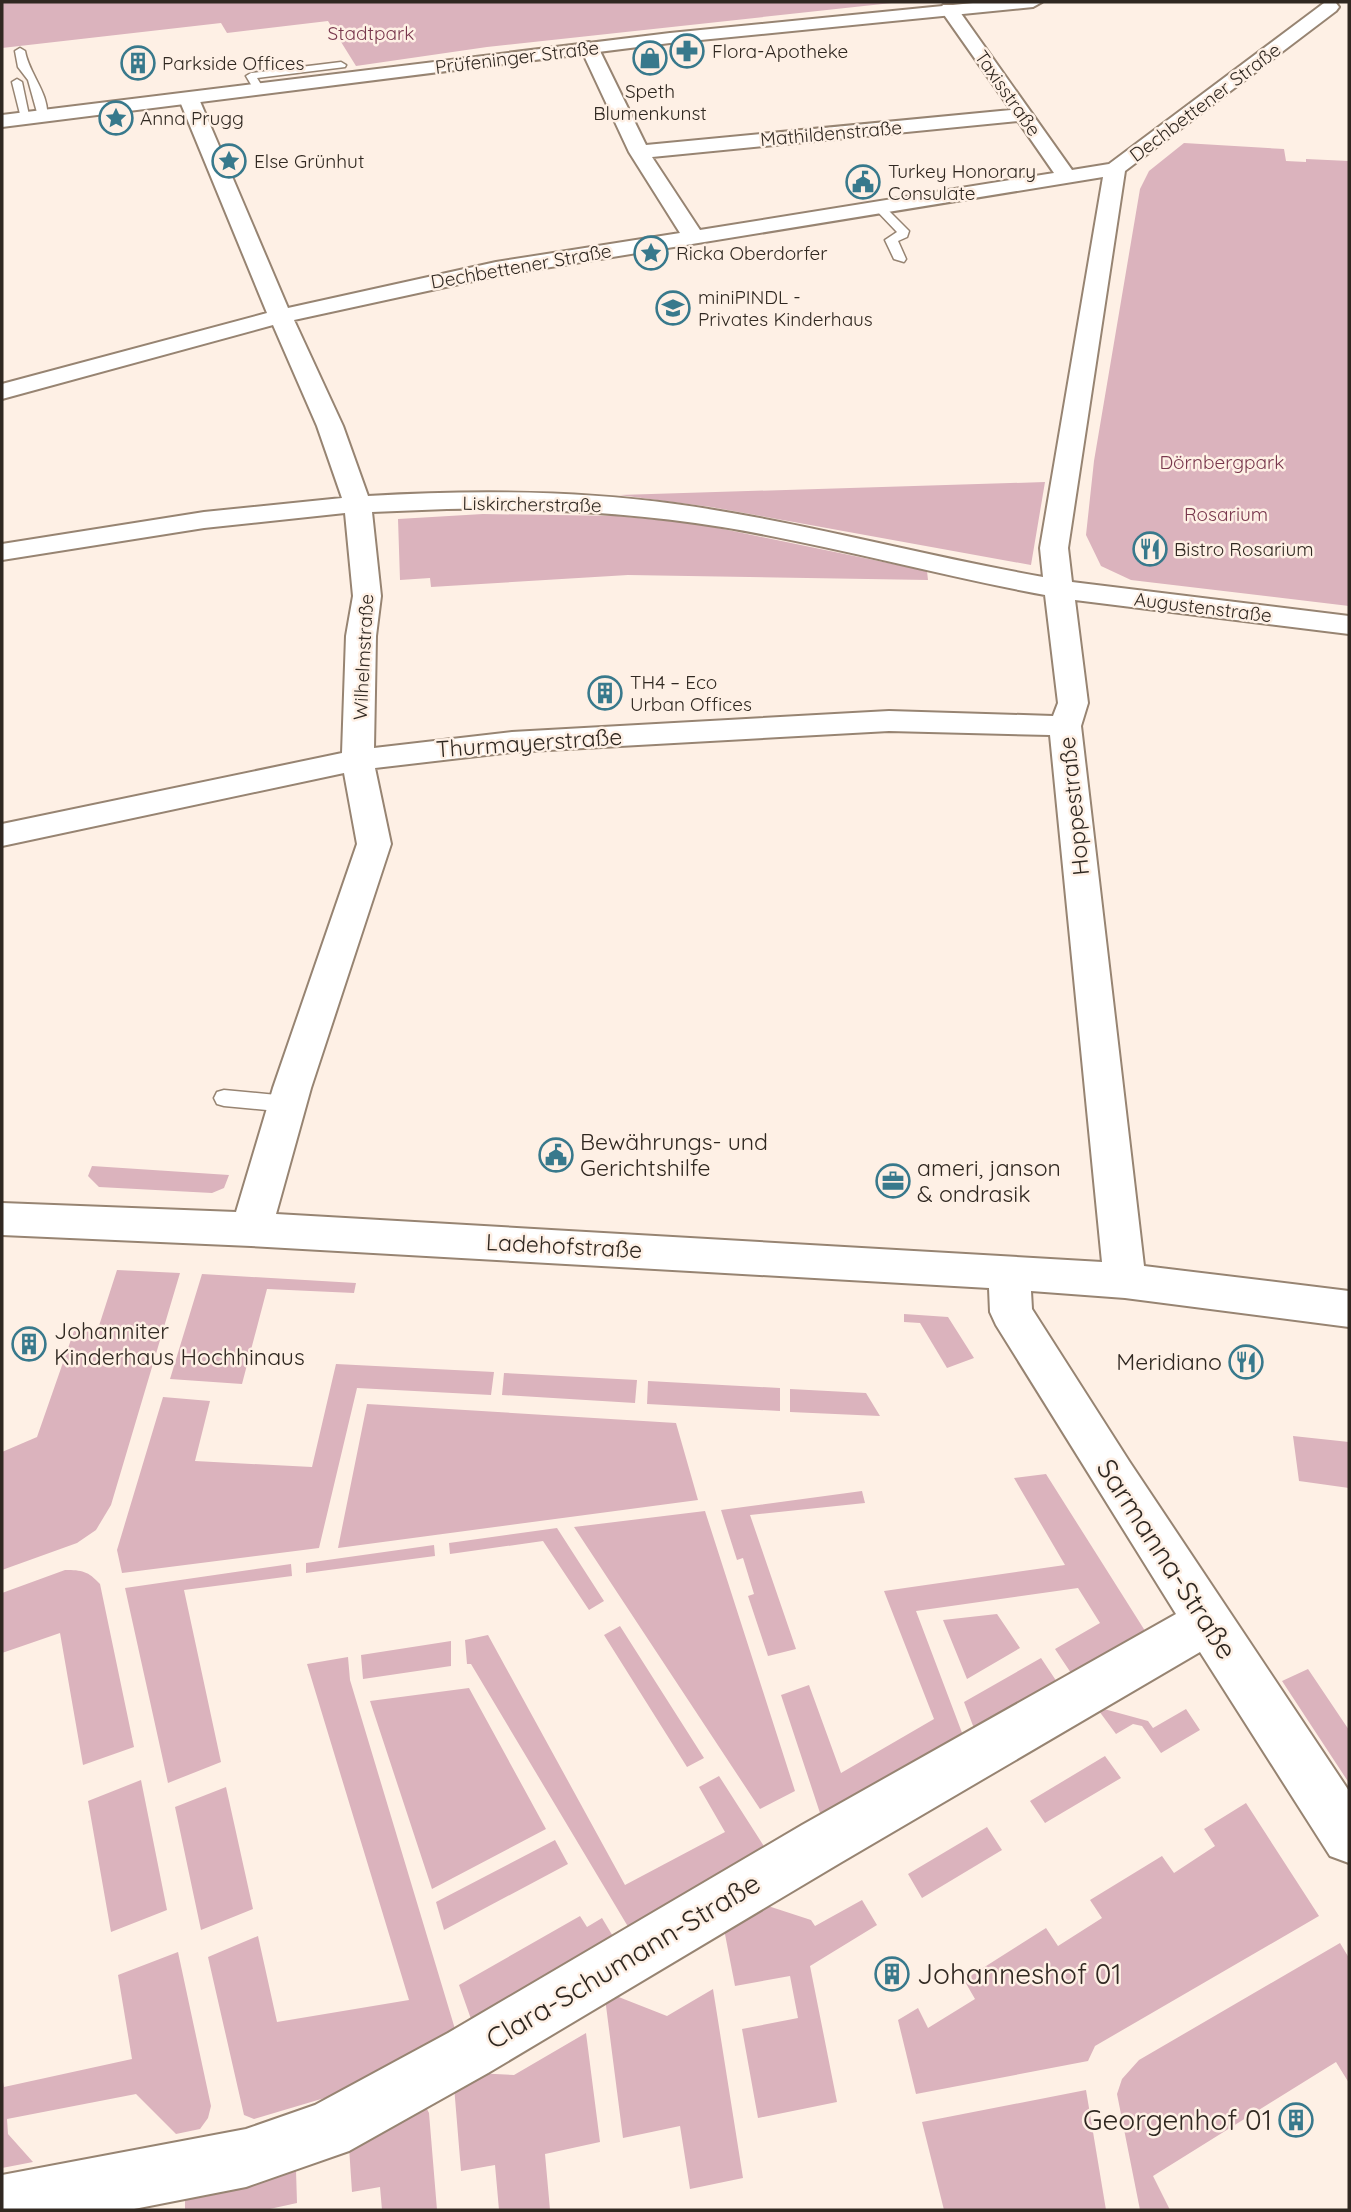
<svg xmlns="http://www.w3.org/2000/svg" width="1351" height="2212" font-family="Quicksand,sans-serif">
<rect width="100%" height="100%" fill="#fef0e5"/>
<path fill="#dbb3bd" d="M2,2h899l-414,45 -131,19 -28,-45 -101,12 -6,-10 -219,25z
M1184,143l100,6 2,12 20,1v-3l43,2v445l-218,-26 -30,-14 -15,-31 8,-74 46,-272 9,-18z
M1045,482l-14,83 -320,-58 -92,-12z
M483,514l135,2 81,8 228,47 1,9 -300,-5 -197,12 -1,-9 -30,2 -2,-61z
M92,1166l137,9 -5,13 -12,5 -113,-6 -11,-11z
M117,1270l63,3 -69,232 -15,25 -19,13 -75,27v-118l35,-15 37,-106 23,1z
M202,1274l154,9 -2,10 -87,-4 -25,95 -72,-5z
M904,1314l44,3 26,41 -27,10 -27,-45 -16,-1z
M336,1364l158,8 -3,23 -134,-7 -38,160 -197,25 -5,-23 46,-153 47,4 -15,60 117,6z
M504,1373l133,7 -2,23 -133,-8z
M648,1381l132,7v23l-133,-7z
M790,1389l76,4 14,23 -90,-4z
M367,1404l309,19 22,77 -360,48z
M1293,1436l56,6v46l-50,-7z
M1046,1474l101,160 -74,42 -18,-27 45,-26 -22,-35 -162,23 48,127 -142,81 -41,-124 28,-10 32,88 93,-54 -50,-128 181,-26 -51,-87z
M862,1491l3,12 -115,12 46,134 -28,7 -20,-60 6,-2 -11,-36 -6,2 -16,-50z
M705,1511l90,280 -35,18 -186,-282z
M557,1528l47,73 -15,9 -46,-69 -93,13 -1,-11z
M434,1545l1,11 -129,17v-10z
M291,1564l1,12 -108,14 37,172 -53,21 -43,-195z
M65,1570c17,0 23,1 35,14l34,163 -51,18 -23,-132 -58,20v-60z
M997,1614l23,34 -53,31 -24,-59z
M620,1626l84,132 -17,9 -83,-132z
M488,1635l137,250 100,-53 -26,-45 20,-11 48,75 -137,79 -159,-266h-4l-2,-24z
M451,1641v25l-88,13 -2,-24z
M348,1657l2,23 105,349 -117,65 -84,25 -10,-4 -36,-158 50,-21 19,86 132,-22 -102,-336z
M1041,1658l18,27 -84,46 -11,-29z
M1308,1669l41,61v53l-67,-102z
M469,1688l77,141 -114,60 -62,-188z
M1104,1709l44,12 5,7 33,-19 14,21 -39,23 -19,-27 -9,-2 -17,10 -17,-23z
M1105,1756l16,22 -76,45 -15,-22z
M141,1780l26,130 -56,22 -23,-131z
M226,1787l27,122 -52,21 -26,-123z
M1246,1803l73,113 -224,130 -7,15 -172,33 -18,-74 20,-12 10,20 47,-29 -11,-19 82,-52 12,18 44,-28 -12,-18 72,-44 12,17 41,-27 -11,-17z
M987,1827l15,23 -80,48 -14,-24z
M555,1840l13,24 -124,66 -8,-28z
M862,1900l15,25 -67,41 27,136 -79,16 -16,-89 56,-11 -8,-42 -55,10 -11,-57 41,-24 46,15 4,6z
M580,1916l7,11 15,-9 12,20 -143,81 -12,-34z
M1340,1943l9,15v125l-13,-21 -183,114 17,34h-30l-23,-116 5,-15 17,-19z
M178,1952l33,154 -3,12 -8,11 -24,5 -40,-40 -129,25 1,15 25,28 -31,6v-91l2,10 128,-28 -14,-84z
M713,1989l30,189 -53,11 -10,-63 -57,12 -18,-140 6,-4 56,22z
M586,2033l14,109 -55,12 5,56h-51l-4,-45 -34,6 -7,-85 21,-13 39,2z
M1086,2090l20,120h-162l-22,-88z
M424,2103l5,10 8,97h-55l-2,-23 -28,5 -3,-45z
M296,2170l1,33 -32,7h-80v-18z"/>
<g fill="none" stroke-linecap="round" stroke-linejoin="round">
<defs>
<path id="service" d="M20,48l5,3c4,23 25,43 22,67l-9,-2 -10,-36 -10,-13 -3,-16z
M341,62l5,3 -1,2 -88,11 8,13 -5,3 -4,-1 -10,-17 5,-3z
M17,79l5,3 8,38 -9,-2 -9,-36z
M875,205h8l26,26 -2,6 -9,4 8,18 -2,3 -10,-3 -9,-19 12,-8 -22,-23z
M224,1090l63,6 7,2 3,6 -3,6 -7,2 -63,-6 -7,-2 -3,-6 3,-6z"/>
<path id="minor" d="M1330,2l6,1 3,4 -3,4 -211,160 -57,377 4,34 277,34v18l-274,-34 13,103 -7,23 63,540 205,25v36l-224,-29 -94,-7 1,18 97,152 220,330v72l-19,-7 -130,-204 -360,211 -352,210 -139,78 -103,36 -117,23h-127v-35l244,-46 69,-24 133,-72 354,-208 374,-211 -180,-289 -6,-13 -1,-24 -738,-42 -249,-11v-32l234,9 37,-124 84,-244 -13,-71 -342,73v-22l340,-71 4,-117 7,-40 -8,-83 -141,15 -202,32v-16l202,-32 138,-14 -25,-72 -44,-101 -271,74v-15l265,-71 -88,-214 3,-4h14l3,4 89,209 208,-46 184,-29 -51,-81 -49,-105 3,-4 6,-1 9,5 48,98 365,-35 -71,-101 3,-4h12l117,165 37,-6 215,-161zM1018,121l36,52 -354,57 -48,-73zM1103,177l-63,371 3,29c-123,-22 -244,-56 -368,-73 -101,-14 -205,-14 -307,-8l-25,-70 -49,-106 202,-44zM447,509c92,-1 184,3 275,18 109,18 215,48 323,68l13,108 -5,13 -164,-5 -377,21 -138,16 2,-112 5,-40 -9,-84zM889,731l161,4 52,527 -826,-48 35,-126 80,-244 -16,-76 137,-16z"/>
<path id="tertiary" d="M983,2h59l-9,5 -363,36 -668,84v-12l668,-82z"/>
</defs>
<use href="#service" stroke="#978472" stroke-width="3"/>
<use href="#minor" stroke="#978472" stroke-width="4"/>
<use href="#tertiary" stroke="#978472" stroke-width="4"/>
<use href="#service" fill="#fff" fill-rule="evenodd"/>
<use href="#minor" fill="#fff" fill-rule="evenodd"/>
<use href="#tertiary" fill="#fff" fill-rule="evenodd"/>
</g>
<defs>
<symbol id="pharmacy-ring" viewBox="-11 -11 22 22"><circle r="9.5" fill="#fef0e5" stroke="#38798c" stroke-width="1.5"/><path d="M-2-6h4v4h4v4h-4v4h-4v-4h-4v-4h4Z" fill="#38798c"/></symbol>
<symbol id="shop-ring" viewBox="-11 -11 22 22"><circle r="9.5" fill="#fef0e5" stroke="#38798c" stroke-width="1.5"/><path d="M-5-2.5h2.3a2.7 3.5 0 0 1 5.4 0H5L5.5 6h-11ZM-1.5-2.5h3a1.5 2.3 0 0 0-3 0Z" fill="#38798c"/></symbol>
<symbol id="building-ring" viewBox="-11 -11 22 22"><circle r="9.5" fill="#fef0e5" stroke="#38798c" stroke-width="1.5"/><path d="M-4-6H4V6H1V3H-1V6H-4ZM-2.5-4.3h1.7v1.8h-1.7ZM.8-4.3h1.7v1.8H.8ZM-2.5-1h1.7V.8h-1.7ZM.8-1h1.7V.8H.8Z" fill="#38798c"/></symbol>
<symbol id="sight-ring" viewBox="-11 -11 22 22"><circle r="9.5" fill="#fef0e5" stroke="#38798c" stroke-width="1.5"/><path d="M0-6L1.8-2.2L6-1.7L2.9 1.2L3.7 5.4L0 3.3L-3.7 5.4L-2.9 1.2L-6-1.7L-1.8-2.2Z" fill="#38798c"/></symbol>
<symbol id="civic-ring" viewBox="-11 -11 22 22"><circle r="9.5" fill="#fef0e5" stroke="#38798c" stroke-width="1.5"/><path d="M-.6-6.5H3V-4.5H.6V-3L4-1V1h2V6H-6V1h2V-1L-.6-3ZM-1.2 2.5V6h2.4V2.5Z" fill="#38798c"/></symbol>
<symbol id="school-ring" viewBox="-11 -11 22 22"><circle r="9.5" fill="#fef0e5" stroke="#38798c" stroke-width="1.5"/><path d="M0-5L7-2L0 1L-7-2ZM-4 1L0 2.5L4 1V4Q0 6-4 4Z" fill="#38798c"/></symbol>
<symbol id="restaurant-ring" viewBox="-11 -11 22 22"><circle r="9.5" fill="#fef0e5" stroke="#38798c" stroke-width="1.5"/><path d="M-5-6h1v4h1v-4h1v4h1v-4h1v5L-1.5 .5V6h-2V.5L-5-1ZM5-6V6H3V1.5H1.5Q1.5-4 5-6Z" fill="#38798c"/></symbol>
<symbol id="office-ring" viewBox="-11 -11 22 22"><circle r="9.5" fill="#fef0e5" stroke="#38798c" stroke-width="1.5"/><path d="M-6-3h4V-5.5h4V-3h4V5H-6ZM-1-4.5V-3h2v-1.5ZM-6 0V1H6V0Z" fill="#38798c"/></symbol>
</defs>
<g fill-rule="evenodd">
<use href="#pharmacy-ring" x="668" y="32" width="38" height="38"/>
<use href="#shop-ring" x="631" y="39" width="38" height="38"/>
<use href="#building-ring" x="119" y="44" width="38" height="38"/>
<use href="#sight-ring" x="97" y="99" width="38" height="38"/>
<use href="#sight-ring" x="210" y="142" width="38" height="38"/>
<use href="#civic-ring" x="844" y="163" width="38" height="38"/>
<use href="#sight-ring" x="632" y="234" width="38" height="38"/>
<use href="#school-ring" x="654" y="289" width="38" height="38"/>
<use href="#restaurant-ring" x="1131" y="530" width="38" height="38"/>
<use href="#building-ring" x="586" y="674" width="38" height="38"/>
<use href="#civic-ring" x="537" y="1136" width="38" height="38"/>
<use href="#office-ring" x="874" y="1162" width="38" height="38"/>
<use href="#building-ring" x="10" y="1325" width="38" height="38"/>
<use href="#restaurant-ring" x="1227" y="1343" width="38" height="38"/>
<use href="#building-ring" x="873" y="1955" width="38" height="38"/>
<use href="#building-ring" x="1277" y="2101" width="38" height="38"/>
</g>
<g text-anchor="middle" stroke-width="5" stroke-linejoin="round" paint-order="stroke">
<g font-size="19" fill="#79374d" stroke="#fef0e5">
<text x="371" y="40">Stadtpark</text>
<text x="1222" y="469">Dörnbergpark</text>
<text x="1226" y="521">Rosarium</text>
</g>
<g font-size="19" fill="#302821" stroke="#fef0e5" text-anchor="start">
<text x="712" y="58">Flora-Apotheke</text>
<text x="162" y="70">Parkside Offices</text>
<text x="650" y="98" text-anchor="middle">Speth<tspan x="650" dy="22">Blumenkunst</tspan></text>
<text x="140" y="125">Anna Prugg</text>
<text x="254" y="168">Else Grünhut</text>
<text x="888" y="178">Turkey Honorary<tspan x="888" dy="22">Consulate</tspan></text>
<text x="676" y="260">Ricka Oberdorfer</text>
<text x="698" y="304">miniPINDL -<tspan x="698" dy="22">Privates Kinderhaus</tspan></text>
<text x="1174" y="556">Bistro Rosarium</text>
<text x="630" y="689">TH4 – Eco<tspan x="630" dy="22">Urban Offices</tspan></text>
</g>
<g font-size="19" fill="#302821" stroke="#fef0e5">
<text transform="translate(517 57) rotate(-7)" y="7">Prüfeninger Straße</text>
<text transform="translate(1008 93) rotate(55)" y="7">Taxisstraße</text>
<text transform="translate(1205 102) rotate(-37)" y="7">Dechbettener Straße</text>
<text transform="translate(831 133) rotate(-5)" y="7">Mathildenstraße</text>
<text transform="translate(521 266) rotate(-10)" y="7">Dechbettener Straße</text>
<text transform="translate(532 504) rotate(1)" y="7">Liskircherstraße</text>
<text transform="translate(1203 607) rotate(7)" y="7">Augustenstraße</text>
<text transform="translate(363 657) rotate(-87)" y="7">Wilhelmstraße</text>
</g>
<g font-size="23" fill="#302821" stroke="#fef0e5">
<text transform="translate(529 743) rotate(-4)" y="8">Thurmayerstraße</text>
<text transform="translate(1074 806) rotate(-96)" y="8">Hoppestraße</text>
<text transform="translate(564 1246) rotate(3)" y="8">Ladehofstraße</text>
</g>
<g font-size="23" fill="#302821" stroke="#fef0e5" text-anchor="start">
<text x="580" y="1150">Bewährungs- und<tspan x="580" dy="26">Gerichtshilfe</tspan></text>
<text x="917" y="1176">ameri, janson<tspan x="917" dy="26">&amp; ondrasik</tspan></text>
<text x="54" y="1339">Johanniter<tspan x="54" dy="26">Kinderhaus Hochhinaus</tspan></text>
<text x="1222" y="1370" text-anchor="end">Meridiano</text>
</g>
<g font-size="28" fill="#302821" stroke="#fef0e5">
<text transform="translate(1167 1559) rotate(57)" y="10">Sarmanna-Straße</text>
<text transform="translate(623 1961) rotate(-31)" y="10">Clara-Schumann-Straße</text>
</g>
<g font-size="28" fill="#302821" stroke="#fef0e5" text-anchor="start">
<text x="917" y="1984">Johanneshof 01</text>
<text x="1272" y="2130" text-anchor="end">Georgenhof 01</text>
</g>
</g>
<rect width="1351" height="2212" fill="none" stroke="#302821" stroke-width="7"/>
</svg>
